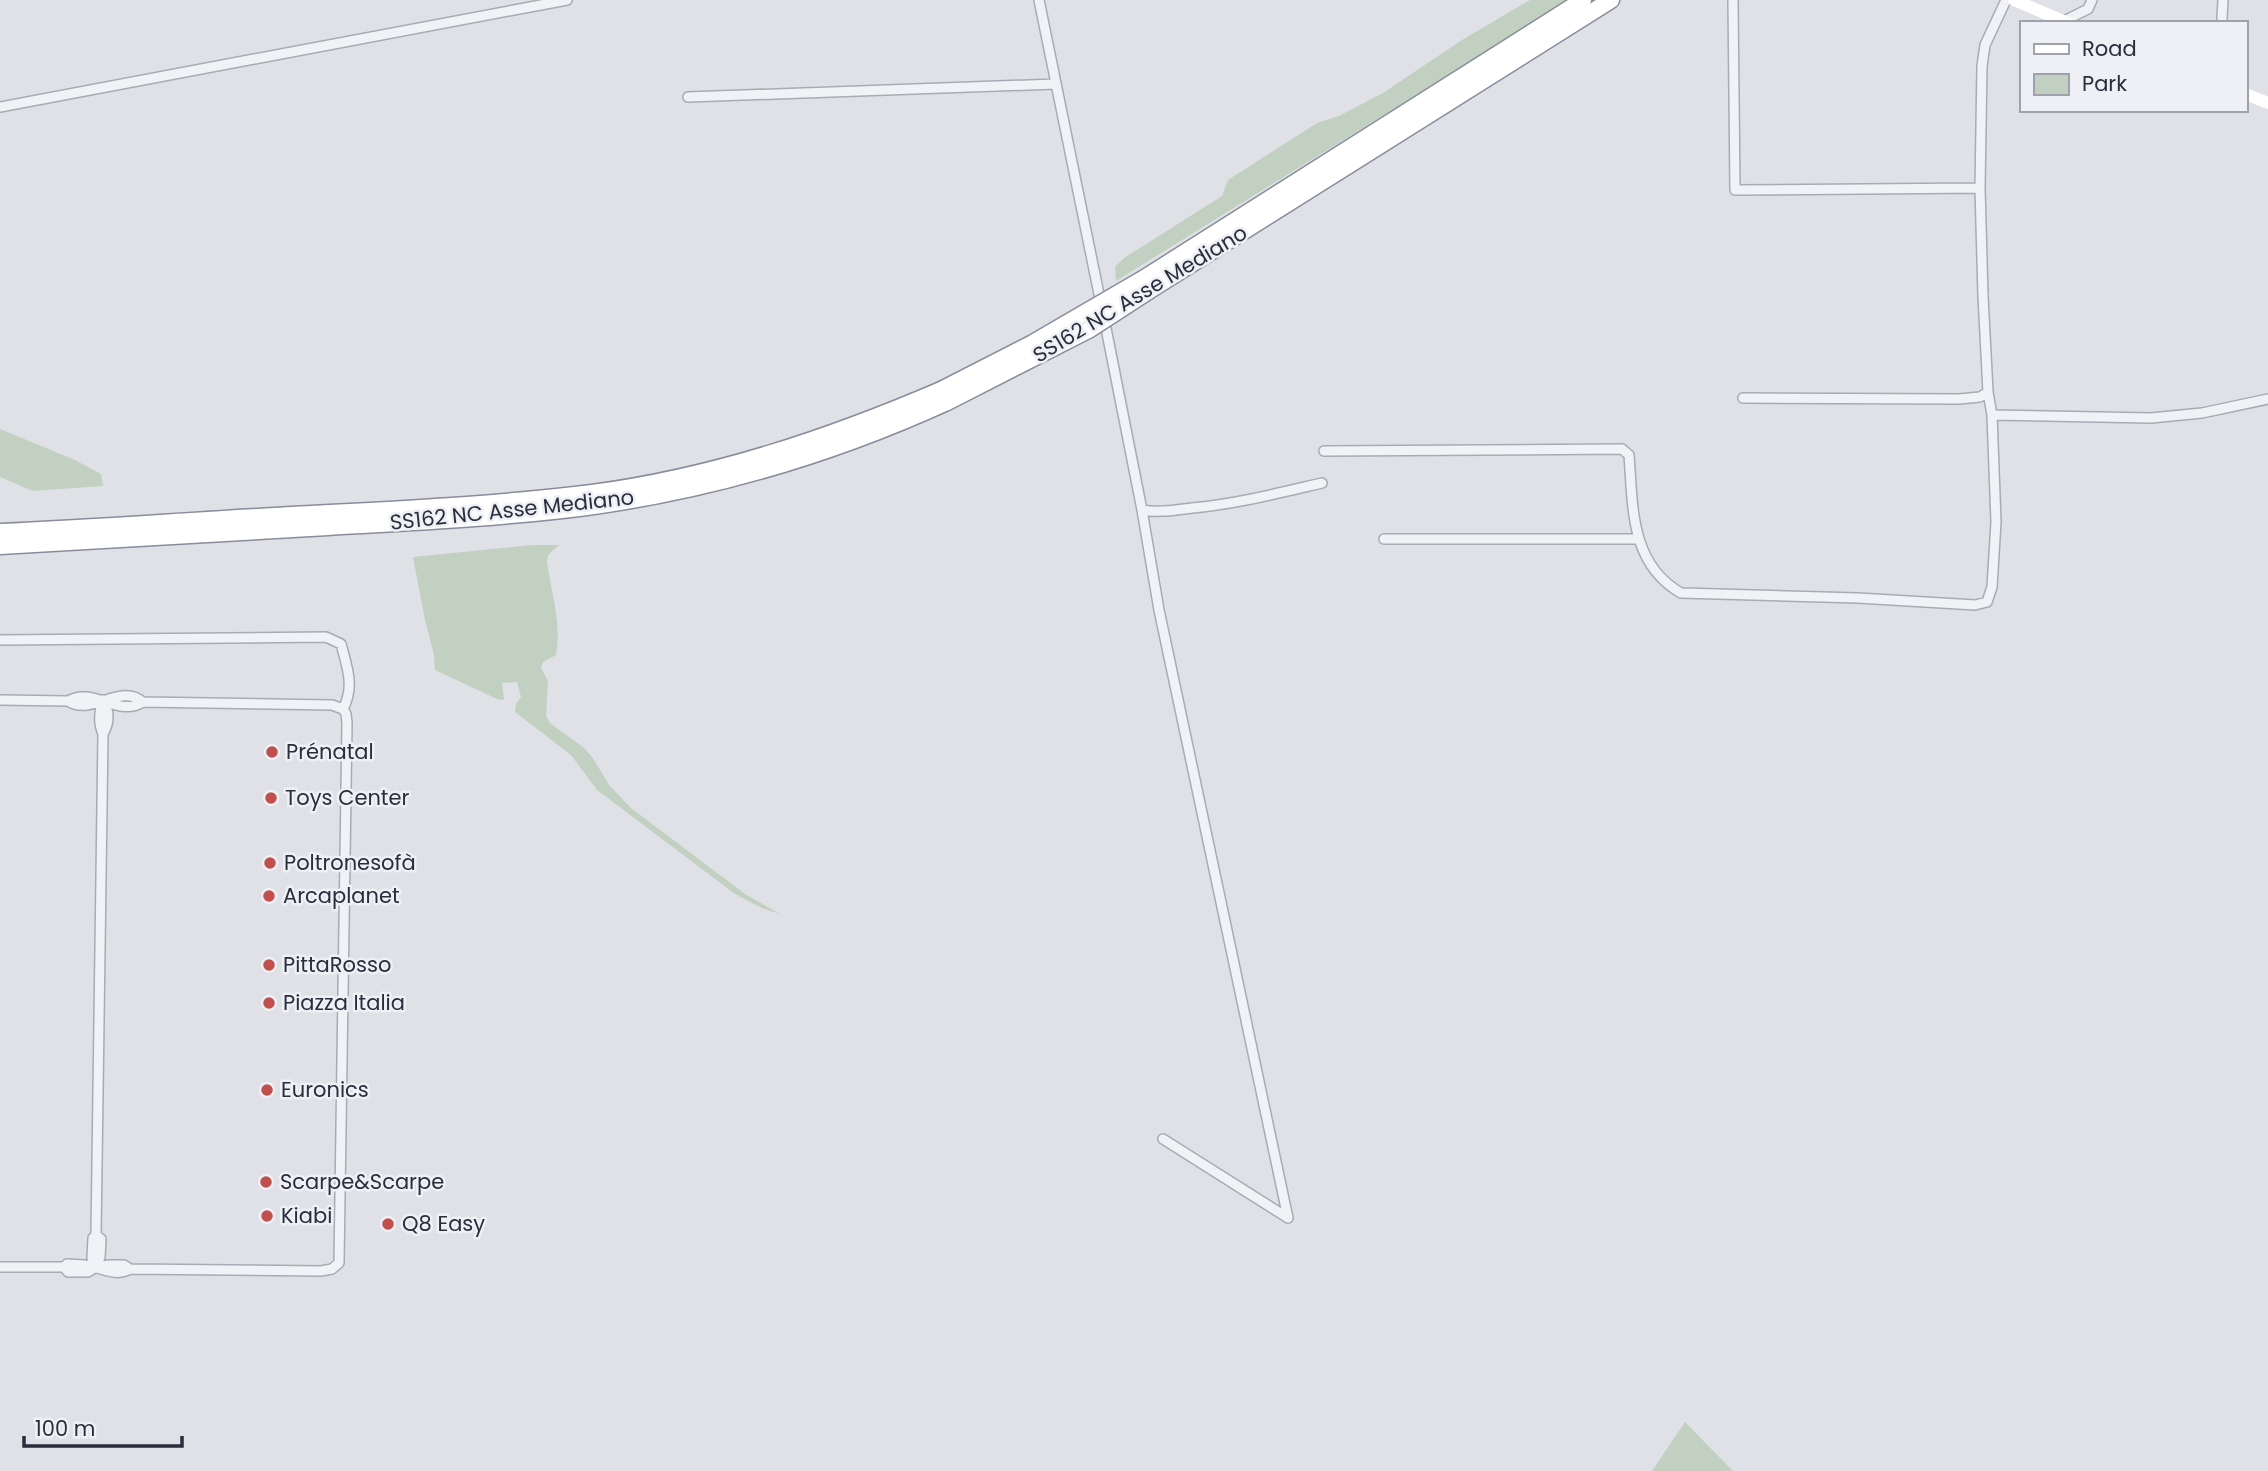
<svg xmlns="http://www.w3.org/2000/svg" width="2268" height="1471" font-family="Poppins,sans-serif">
<rect width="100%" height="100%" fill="#dfe1e7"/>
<path fill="#c2d0c1" d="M1530,0h39l-453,281 -1,-14 9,-9 98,-62 6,-16 89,-57 22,-7 44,-23 79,-53z
M0,429l75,31 26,14 2,12 -70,5 -33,-14z
M532,545h27l-11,10 -1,7c4,29 15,64 9,93l-13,7 -2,6 7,13 -2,35 5,8 32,23 9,10 18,29 21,22 114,86 35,20 -18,-6 -27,-14 -138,-104 -26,-35 -56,-43 1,-8 5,-7 -4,-15 -15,1 2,17 -7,-1 -62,-29 -1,-15 -9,-35 -12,-63z
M1685,1422l48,49h-81z"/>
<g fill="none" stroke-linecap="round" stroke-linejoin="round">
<defs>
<path id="street" d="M1039,0l62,304
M1733,0l2,190 245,-2
M2222,18l1,-18
M2064,21l24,-12 4,-9
M688,97l368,-13
M0,107l567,-107
M1104,318l38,192 17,100 129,608 -125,-79
M1743,398l216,1 21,-2 8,-5
M1992,415l-4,-23 -5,-96 -3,-108 2,-122 3,-21 21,-45
M1324,451l298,-2 7,6c4,52 1,109 52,138l177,5 117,7 12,-3 5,-15 4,-65 -4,-107 159,3 51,-5 66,-14
M1142,510c17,3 33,0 50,-2 44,-4 87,-15 130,-25
M1384,539h255
M0,640l326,-3 15,7c6,23 14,42 2,65
M0,700l68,1c25,-15 50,17 75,1l189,3 11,4 3,5 1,9 -8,540 -7,6 -11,2 -191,-2c-13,8 -26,0 -40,-3 -7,-2 -16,-1 -23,-2l-3,3h-64
M103,700c7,12 7,22 0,34
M68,701c23,16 52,-19 75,1
M64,1267l4,5h20l8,-5 13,-2h15l6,4
M96,1267l-4,-9 1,-20 3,-3 7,-501c-5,-11 -4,-22 0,-34
M96,1267l4,-10 1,-18 -5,-4"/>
<path id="highway" d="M1143,279l440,-279
M1150,290l461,-290
M0,532c92,-4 183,-11 275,-16 105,-6 212,-10 317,-23 121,-16 237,-55 349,-103
M0,546c109,-6 219,-13 328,-19 86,-5 173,-9 259,-20 124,-17 246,-53 360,-105"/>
</defs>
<use href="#street" stroke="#a8abb4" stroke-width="12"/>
<use href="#highway" stroke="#888c9c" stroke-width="19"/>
<use href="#street" stroke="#f1f2f5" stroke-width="9"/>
<path stroke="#fff" stroke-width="12" d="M2014,0l54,23
M2245,94l23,9"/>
<use href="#highway" stroke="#fff" stroke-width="16"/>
<defs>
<path id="highway-bridge" d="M941,390l92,-47 110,-64
M947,402l143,-73 60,-39"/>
</defs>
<use href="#highway-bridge" stroke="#888c9c" stroke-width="19" stroke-linecap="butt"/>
<use href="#highway-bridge" stroke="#fff" stroke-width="16"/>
</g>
<g fill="#c14f4e" stroke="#eef0f5" stroke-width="2.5">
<circle cx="272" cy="752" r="7"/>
<circle cx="271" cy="798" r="7"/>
<circle cx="270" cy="863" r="7"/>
<circle cx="269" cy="896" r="7"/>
<circle cx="269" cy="965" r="7"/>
<circle cx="269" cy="1003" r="7"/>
<circle cx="267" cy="1090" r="7"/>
<circle cx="266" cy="1182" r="7"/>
<circle cx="267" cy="1216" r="7"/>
<circle cx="388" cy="1224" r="7"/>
</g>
<g text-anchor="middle" stroke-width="5" stroke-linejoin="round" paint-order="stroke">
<g font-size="21" fill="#292d3c" stroke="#eef0f5">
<text transform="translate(1140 294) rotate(-31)" y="7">SS162 NC Asse Mediano</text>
<text transform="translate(512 510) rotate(-6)" y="7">SS162 NC Asse Mediano</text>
</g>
<g font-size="21" fill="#292d3c" stroke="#eef0f5" text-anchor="start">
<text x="286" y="759">Prénatal</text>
<text x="285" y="805">Toys Center</text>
<text x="284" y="870">Poltronesofà</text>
<text x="283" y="903">Arcaplanet</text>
<text x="283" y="972">PittaRosso</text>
<text x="283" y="1010">Piazza Italia</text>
<text x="281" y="1097">Euronics</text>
<text x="280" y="1189">Scarpe&amp;Scarpe</text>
<text x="281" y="1223">Kiabi</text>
<text x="402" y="1231">Q8 Easy</text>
</g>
</g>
<rect x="2020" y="21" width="228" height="91" fill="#eef0f5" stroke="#9fa2ab" stroke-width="2"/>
<rect x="2034" y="44" width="35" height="10" fill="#ffffff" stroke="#9fa2ab" stroke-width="2"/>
<text x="2082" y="56" font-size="21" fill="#292d3c">Road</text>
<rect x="2034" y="74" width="35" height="21" fill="#c2d0c1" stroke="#9fa2ab" stroke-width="2"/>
<text x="2082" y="91" font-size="21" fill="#292d3c">Park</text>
<path d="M24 1436v10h158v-10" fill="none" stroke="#292d3c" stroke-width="3.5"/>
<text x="35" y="1436" font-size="21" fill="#292d3c" stroke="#eef0f5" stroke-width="5" paint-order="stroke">100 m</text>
</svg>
